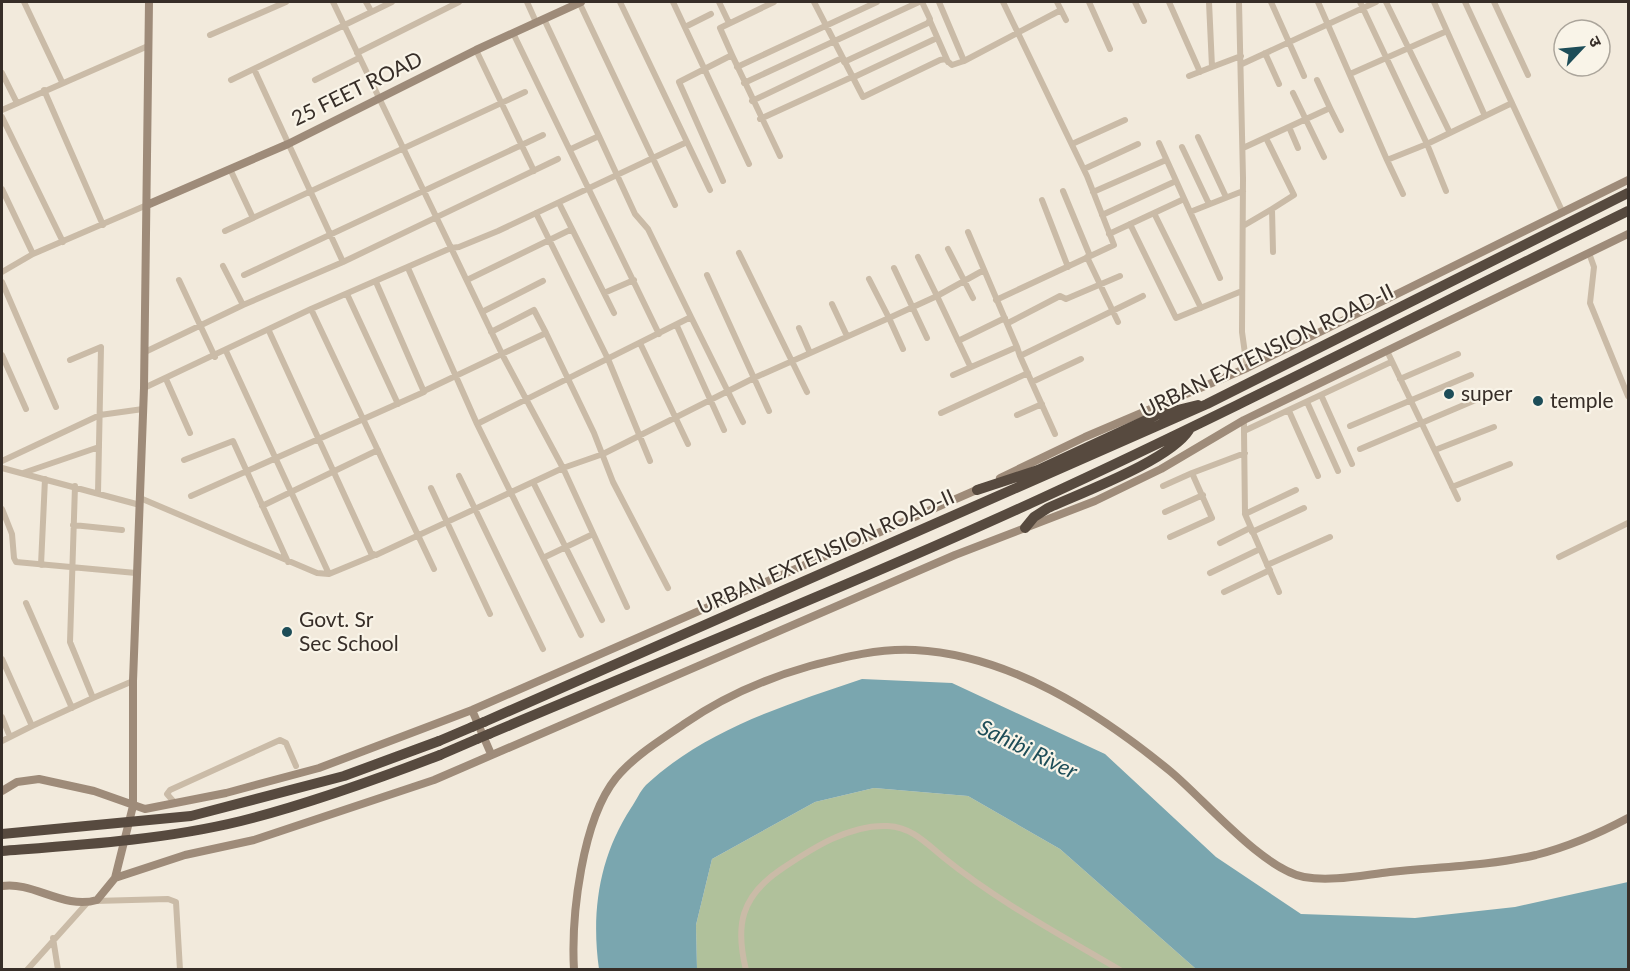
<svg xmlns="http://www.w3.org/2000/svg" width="1630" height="971" font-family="Lato,'Noto Sans Devanagari',sans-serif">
<rect width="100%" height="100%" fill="#f2eadc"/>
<path fill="#b0c19b" d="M874,788l94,8 92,53 136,120 -499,1 -1,-45 16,-66 103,-57z"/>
<path fill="#7aa6af" d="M862,679l90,4 153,71 111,103 85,57 114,4 100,-11 113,-25v87h-432l-136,-120 -92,-53 -94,-8 -59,14 -103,57 -16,66 1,44h-98c-8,-57 0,-112 32,-161 5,-7 9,-17 15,-23 60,-56 140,-80 216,-106z"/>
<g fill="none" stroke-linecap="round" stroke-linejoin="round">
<path stroke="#cabba7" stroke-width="6" d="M24,2l38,80
M333,2l170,354 60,112 64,139
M366,2l5,9
M527,2l9,20
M579,2l96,203
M620,2l90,188
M673,2l76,162
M719,2l10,21
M814,2l49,95 77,-37 5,-1 7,6 12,-4 -25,-59
M1057,2l9,18
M1089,2l21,47
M1135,2l9,19
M1169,2l31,70
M1209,2l3,65 29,-11
M1239,2l4,176 -1,154 5,36
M1271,2l33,74
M1318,2l69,158 40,-16 19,47
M1360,2l67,142 85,-41
M1386,2l64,131
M1434,2l51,114
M1465,2l98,211
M1494,2l34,73
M544,19l55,117 -28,13
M930,21l18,41
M685,27l26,-13
M513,33l146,301
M210,35l76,-33
M476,50l58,121
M357,53l102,-51
M1265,53l14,31
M732,55l-12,-27 54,-26
M964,61l97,-51
M844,62l84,-39 2,-4 -8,-17
M1242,64l134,-62
M737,67l140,-65
M254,69l89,193
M2,73l15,30
M1350,74l97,-43
M1189,76l23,-9
M852,78l85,-40
M231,80l161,-78
M315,80l44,-22
M1317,80l13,28
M744,83l175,-81
M44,90l59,135
M1293,93l31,64
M752,101l90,-43
M2,110l146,-64
M2,117l61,125
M760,119l92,-42
M1289,127l9,21
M1198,137l28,60
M1266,138l28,57 -22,14 1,43
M1159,143l61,135
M1072,144l53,-24
M1182,147l27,57
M1243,148l87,-40 11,22
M1387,160l16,34
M230,169l23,49
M1084,169l54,-25
M723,181l-44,-99 53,-27 48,101
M2,189l31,65
M1063,191l27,65
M1093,192l73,-32
M1042,200l26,67
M559,203l55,110
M1190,212l53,-21
M536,213l72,146 42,102
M1154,213l47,95
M1102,215l74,-34
M1130,224l46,94 66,-27
M1243,226l29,-17
M225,231l300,-139
M1109,234l75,-35
M948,249l25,49
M739,253l68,139
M1589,253l5,14 -4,36 38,93
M1087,257l31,65
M408,268l69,156 104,211
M894,268l33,70
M2,272l31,-18 114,-49
M244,275l299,-140
M707,275l62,136
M179,280l36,77
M467,280l105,-51
M2,282l54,125
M604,293l30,-13
M347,294l51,110
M996,300l118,-55 -27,-69 -84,-174
M832,304l15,32
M243,305l100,-43 215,-103
M311,309l123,260
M482,312l61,-31
M691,317l52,105
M1008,323l52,-27 6,3 54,-23
M677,326l47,104
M799,328l11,25
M269,331l102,222 5,2 187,-87 40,-14 151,-76 135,-60 -20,-39
M491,332l43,-22 12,23
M958,341l47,-23
M640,343l48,101
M1017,347l3,9 123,-60
M903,349l-14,-31 48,-22 -19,-39
M226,351l103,223
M1387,351l71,148
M145,352l98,-47 -20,-39
M2,355l24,54
M1020,356l35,78
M70,360l31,-13 -3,146
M970,366l-33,-70 47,-26
M953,375l64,-28 -49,-115
M166,379l24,54
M1400,379l58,-25
M1032,382l49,-23
M144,388l167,-79 140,-61 8,-1 39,-16 189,-89
M424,391l122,-58 48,100 19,49 55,106
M1321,395l31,69
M1307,402l31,69
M1289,411l29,65
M941,413l87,-40
M1017,415l25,-11
M1244,420v11l147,-69
M477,424l214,-107 -43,-88 -13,-15 -36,-78
M1350,426l121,-51
M1244,431l1,83 34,78
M1360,449l118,-50
M1435,450l59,-23
M184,460l49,-19 55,121
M2,461l98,-46 43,-6
M2,468l138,37
M23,473l76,-26
M459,476l84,173
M533,482l69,138
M75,486l-5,156 23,56 40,-17
M1163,486l29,-13
M1452,487l58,-23
M431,488l59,126
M191,496l233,-104 -48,-110
M140,498l177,75 12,1 46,-19
M262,506l116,-56
M2,509l10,25 2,24 2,4 120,11
M1165,512l38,-17
M1245,514l51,-24
M73,525l49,5
M1252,532l52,-24
M1170,537l42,-19 -20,-45 53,-20
M1220,543l30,-15
M545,557l48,-23
M1559,557l69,-34
M41,565l4,-86
M1267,565l63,-28
M1210,573l50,-24
M1224,592l46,-22
M26,603l46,105
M2,659l30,67 61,-28
M2,717l8,20
M2,741l30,-15
M174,802l-7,-8 3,-4 110,-50 6,3 10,23
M95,901l73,-2 8,3 4,68
M53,938l5,32
M27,970l61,-68
M746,970c-11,-45 -5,-73 34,-100 31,-21 69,-46 108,-44 23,1 38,17 55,31 54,44 116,77 177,113"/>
<path stroke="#9e8b79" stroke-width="8" d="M147,205l141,-61 188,-94 105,-48
M1000,478l85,-41 162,-69 381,-188
M472,710l19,44
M2,791l15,-9 22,-3 55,12 51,18 81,-16 93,-25 153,-58 509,-222
M115,878l70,-23 69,-15 180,-60 521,-225 140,-54 66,-32 83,-49 384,-186
M2,886c31,-5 62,24 95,14l18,-22 18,-72v-125l11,-293 5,-386
M574,970c-3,-54 8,-150 42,-192 18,-22 45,-38 68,-54 39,-27 80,-45 126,-58 34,-9 70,-18 105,-16 95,5 183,62 255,121 33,27 92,98 134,106 27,5 59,-2 86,-5 48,-5 99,-6 146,-17 31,-8 64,-22 92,-37"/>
<path stroke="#574a3f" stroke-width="10" d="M977,490l61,-20 119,-55 41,-10
M1025,528l9,-11 14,-9c35,-16 122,-48 141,-78
M484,722l723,-318 421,-211
M489,734c184,-78 370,-152 551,-235 198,-91 392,-192 588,-288
M439,741l33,-14
M440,755l37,-16"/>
<path stroke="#574a3f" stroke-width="10" d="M472,727l12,-5
M477,739l12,-5
M2,834l189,-18 153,-40 95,-35
M2,851c79,-6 161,-11 239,-30 68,-17 134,-41 199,-66"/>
</g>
<g fill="#1d4d58" stroke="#f9f4e8" stroke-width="2">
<circle cx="1449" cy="394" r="6"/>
<circle cx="1538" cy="401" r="6"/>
<circle cx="287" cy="632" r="6"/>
</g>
<g text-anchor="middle" stroke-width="4.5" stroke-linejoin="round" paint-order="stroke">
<g font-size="21" fill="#372e28" stroke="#f9f4e8">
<text transform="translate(357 89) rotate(-26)" y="7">25 FEET ROAD</text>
<text transform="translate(1267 351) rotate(-26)" y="7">URBAN EXTENSION ROAD-II</text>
<text transform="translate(826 552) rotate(-24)" y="7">URBAN EXTENSION ROAD-II</text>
</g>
<g font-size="21" fill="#372e28" stroke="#f9f4e8" text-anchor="start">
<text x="1461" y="401">super</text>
<text x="1550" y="408">temple</text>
<text x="299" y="627">Govt. Sr<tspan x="299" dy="24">Sec School</tspan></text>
</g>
<g font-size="22" font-style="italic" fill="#1d4d58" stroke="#f9f4e8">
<text transform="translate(1028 749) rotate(26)" y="8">Sahibi River</text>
</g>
</g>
<rect width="1630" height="971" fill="none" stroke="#372e28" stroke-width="6"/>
<g transform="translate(1582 48) rotate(64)"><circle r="28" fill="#f9f4e8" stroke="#aba59b" stroke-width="1.5"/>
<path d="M0-4.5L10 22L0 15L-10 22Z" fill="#1d4d58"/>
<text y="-9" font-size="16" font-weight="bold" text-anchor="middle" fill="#372e28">उ</text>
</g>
</svg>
